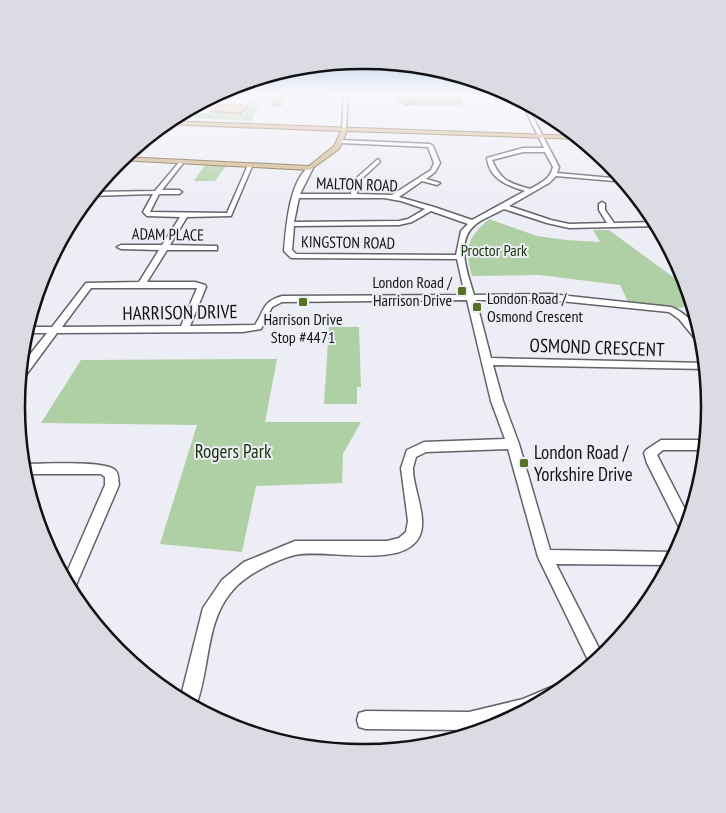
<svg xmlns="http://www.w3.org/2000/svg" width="726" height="813" font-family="'PT Sans Narrow',sans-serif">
<rect width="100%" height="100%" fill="#ededf6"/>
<path fill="#afd0a4" d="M263,92h3l-15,29 -77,-4 8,-5 60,3 11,-9 -3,-3z
M205,165l21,1 -11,15h-21z
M489,219l48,17 29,4 34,2 -7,-12h16l79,58 5,16 -13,4 -51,-4 -9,-19 -81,-10 -67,1c-8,-27 -5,-38 17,-57z
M329,327h30l2,60h-4v17h-33z
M268,359h9l-12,63h96l-18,32 -1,29 -86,3 -14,66 -82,-8 37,-119 -156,-2 40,-63z"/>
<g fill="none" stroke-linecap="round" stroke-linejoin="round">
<defs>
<path id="minor" d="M236,92l-2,1 -20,2 4,-2z
M344,92h4l-2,38 -2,1 -2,-1z
M520,99l5,3 34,65 -2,6 66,6 3,3 -70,-6 -7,7 -40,23 42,14 18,4 38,-1 -8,-13v-6l3,-2 3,2v6l9,13 42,-1 2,4 -89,2 -22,-5 -43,-14c-9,5 -20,9 -28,15 -22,17 -8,50 -2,71l76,-1 121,13c16,6 31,23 33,40l-3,-1 -22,-27 -10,-7 -119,-12h-74l15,58 214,5 1,6 -213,-4 10,36 16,43 31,106 127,2 -7,13 -114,-1 47,92 -12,10 -53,-109 -30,-108 -82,3 -10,5c-1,3 -2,7 -3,11 -1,19 17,53 5,71 -19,30 -93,9 -123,16 -20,5 -49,20 -62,35 -29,32 -22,80 -38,118l-15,-8 23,-92 19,-28 22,-18 51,-21h92l12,-3 7,-6 2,-11 -7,-53 6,-18 17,-8 81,-3 -14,-38 -24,-101 -185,2 -10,5 -11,22 -18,3 -186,1 -34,46 -4,1 1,-13 27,-34h-22l1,-6h26l34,-44 53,-1 20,-32 -38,-1 -4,-2 4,-2h41l18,-28 -33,-1 -4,-4 10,-18 -63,2 3,-4 62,-1 26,-31 3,2 -22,28h17l3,2 -3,2h-20l-9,18 77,1 21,-48 5,-1 -22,52 -44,1 -17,28 44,1h3v4h-50l-20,32h48l10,3 1,2 -16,39 65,-1c10,-15 7,-23 27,-29l183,-1 -8,-36 -166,-1 -7,-7c2,-23 5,-71 26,-85l3,2 -13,26h51l1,-12 26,-23 2,3 -23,21v11l35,1 39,-25 3,-7 -6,-16 -86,-4 -2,-3 90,4 3,2 7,17 -5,9 -9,7 14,4 -3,2 -15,-4 -23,16 35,10 38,13 53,-29c-17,-5 -36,-12 -38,-33l36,-10h21zM523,152h22l8,15c-3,12 -12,16 -23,22 -21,-6 -29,-8 -38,-29zM299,198h85l17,3 24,8 -17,10 -9,2 -105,1zM431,211l37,13 -7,7 -5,24 -160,-1 -4,-4 2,-24 105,-1 13,-3zM91,288h106l-16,38 -119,1z
M73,217l4,4 -9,5z
M661,440h45l-1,10h-42l-6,5 33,64 -5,15 -3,-1 -35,-70 -3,-10 2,-3z
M22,464c17,0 83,-4 93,6 4,3 3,10 4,15l-46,107 -1,1 -8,-14 41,-94v-8l-4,-3h-78z
M556,685l7,4 -8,6 -49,26 -37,9 -103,-1 -7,-2 -2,-7 2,-7 7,-2 103,1 54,-13z"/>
<path id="major" d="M167,121l410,15 4,3 -234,-8 -8,18 -29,21 -191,-10 4,-3 186,9 25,-20 7,-15 -178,-7z"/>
</defs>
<use href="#minor" stroke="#63636a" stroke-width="3"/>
<use href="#major" stroke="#785d32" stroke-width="2"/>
<use href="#minor" fill="#fff" fill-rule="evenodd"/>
<use href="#major" fill="#cfb68e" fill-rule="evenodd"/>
</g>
<path fill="#c89d80" d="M275,92h58l-1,5h-48l-2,9 -10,1 -1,-2z
M452,93l10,7 -1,6 -48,-1 -10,1 1,-2h-7v-6z
M249,106v2l-9,7 -29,-2v-2z"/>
<path fill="#a28068" d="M414,99l-1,6 -10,1 1,-5z
M249,106v2l-9,7v-2z"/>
<path fill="#e8b795" stroke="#a28068" d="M275,92h57v3h-48l-3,10h-10z
M399,92h53v1h9l1,7 -48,-1 -10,2 1,-3h-8z
M221,104l28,2 -9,7 -29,-2z"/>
<linearGradient id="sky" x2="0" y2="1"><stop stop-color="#7da8d8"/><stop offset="0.45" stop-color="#f7f7fb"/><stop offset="1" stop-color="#f7f7fb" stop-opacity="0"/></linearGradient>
<rect width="726" height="206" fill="url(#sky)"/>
<g fill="#567226" stroke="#ededf6" stroke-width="2">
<rect x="457" y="286" width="10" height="10" rx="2.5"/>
<rect x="298" y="297" width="10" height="10" rx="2.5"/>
<rect x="472" y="302" width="10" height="10" rx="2.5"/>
<rect x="519" y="458" width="10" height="10" rx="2.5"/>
</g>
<g text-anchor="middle" stroke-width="4" stroke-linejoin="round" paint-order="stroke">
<g font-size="16" fill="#121215" stroke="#ededf6">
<text transform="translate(357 184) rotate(2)" y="6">MALTON ROAD</text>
<text transform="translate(168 234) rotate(1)" y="6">ADAM PLACE</text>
<text transform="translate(348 242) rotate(1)" y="6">KINGSTON ROAD</text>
</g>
<g font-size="16" fill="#133304" stroke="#ededf6">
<text x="494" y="256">Proctor Park</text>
</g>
<g font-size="16" fill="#121215" stroke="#ededf6" text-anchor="end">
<text x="452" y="288">London Road /<tspan x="452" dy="18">Harrison Drive</tspan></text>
<text x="487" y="304" text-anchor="start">London Road /<tspan x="487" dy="18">Osmond Crescent</tspan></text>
<text x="303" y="325" text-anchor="middle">Harrison Drive<tspan x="303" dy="18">Stop #4471</tspan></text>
</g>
<g font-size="19" fill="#121215" stroke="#ededf6">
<text transform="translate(180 312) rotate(-1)" y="7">HARRISON DRIVE</text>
<text transform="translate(597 347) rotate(2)" y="7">OSMOND CRESCENT</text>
</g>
<g font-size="19" fill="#133304" stroke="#ededf6">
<text x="233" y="458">Rogers Park</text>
</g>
<g font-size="19" fill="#121215" stroke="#ededf6" text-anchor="start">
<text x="534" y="459">London Road /<tspan x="534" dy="22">Yorkshire Drive</tspan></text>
</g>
</g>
<path d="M0 0H726V813H0ZM362 69H364A337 337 0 0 1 701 406V407A337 337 0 0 1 364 744H362A337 337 0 0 1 25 407V406A337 337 0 0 1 362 69Z" fill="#dbdbe4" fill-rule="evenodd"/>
<path fill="none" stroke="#121215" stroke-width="2.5" d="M362 69H364A337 337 0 0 1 701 406V407A337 337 0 0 1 364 744H362A337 337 0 0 1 25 407V406A337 337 0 0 1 362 69Z"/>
</svg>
